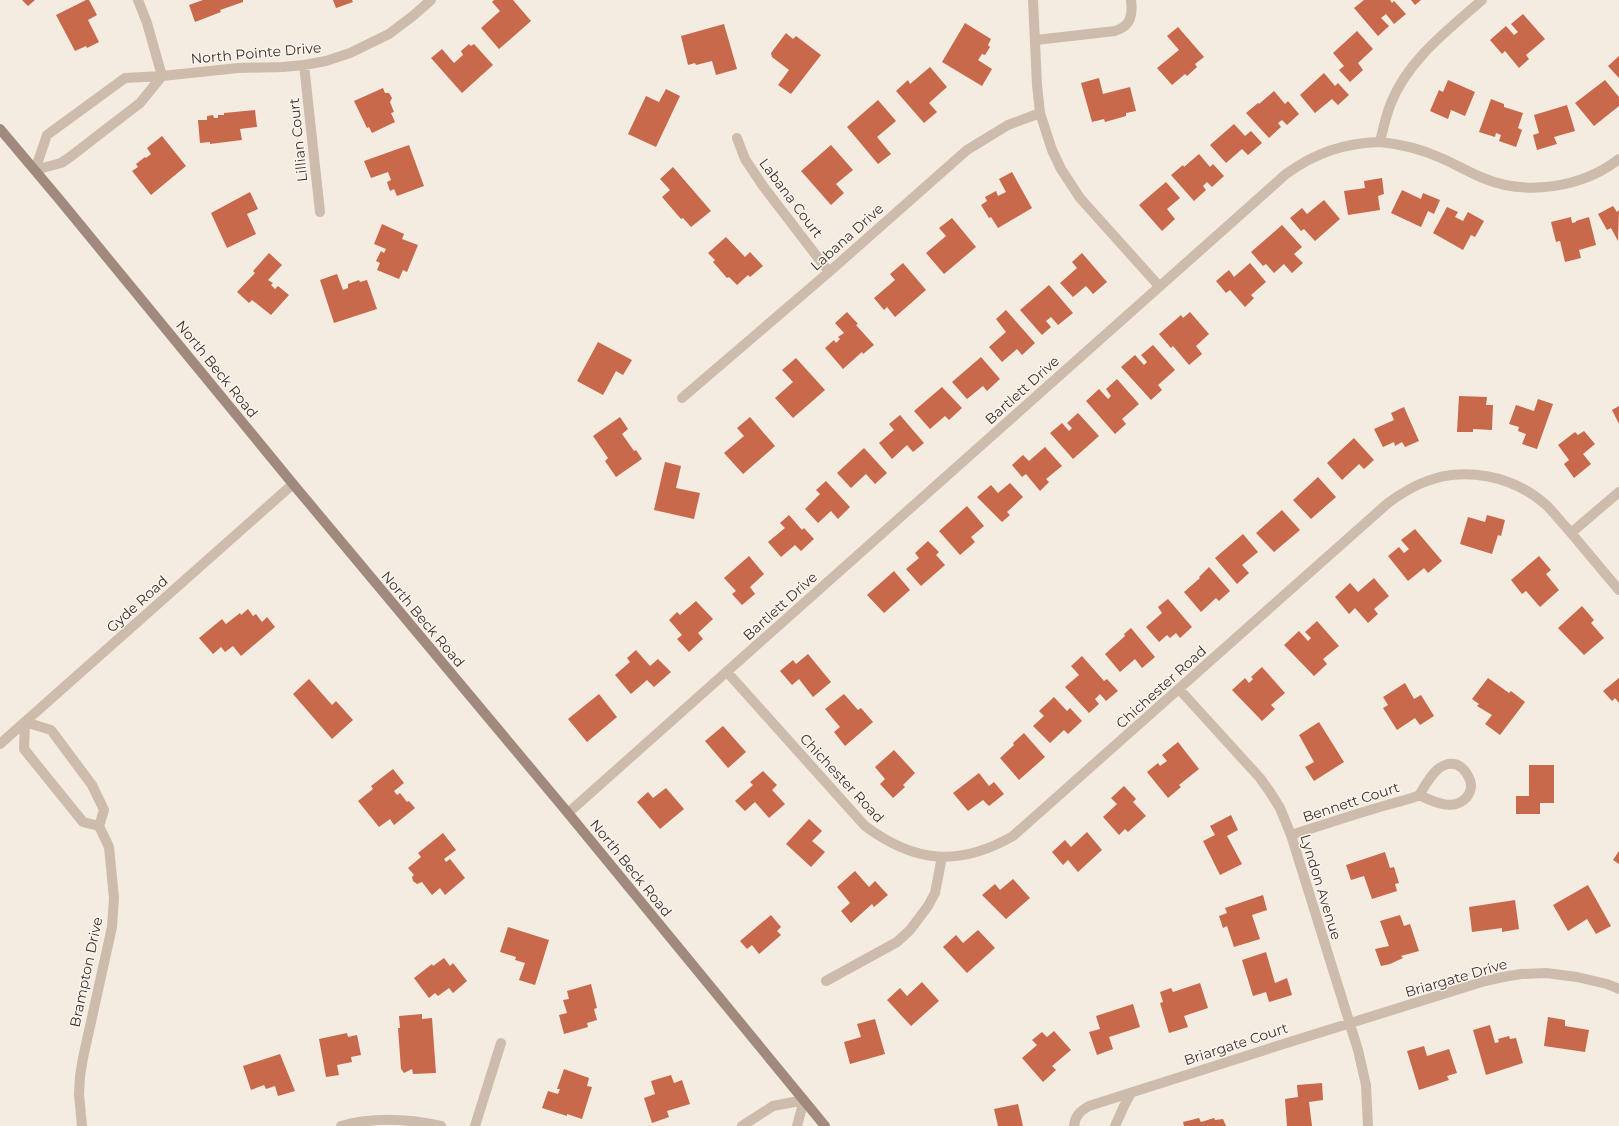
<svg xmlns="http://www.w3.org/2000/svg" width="1619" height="1126" font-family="Montserrat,sans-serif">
<rect width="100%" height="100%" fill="#f4ebe1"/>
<path fill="#c8694b" d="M22,0h13l-7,6z
M86,0h3l8,15 -9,5 11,22 -12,6 -1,-2 -11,5 -19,-36z
M203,0h40v2l-23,8 1,2 -26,10 -6,-17z
M333,0h19l1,2 -17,6z
M494,0h19l18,21 -32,28 -18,-21 19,-17 -8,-9z
M1364,0h26l2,3 2,-2 12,13 -12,10 -8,-10 -5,4 8,8 -11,10 -24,-28z
M1411,0h10l-6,5z
M1523,14l22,25 -19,16 3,4 -10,9 -14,-17 -3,3 -12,-14 16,-14 8,9 4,-3 -7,-8z
M965,23l26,16 -3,6 2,2 -5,8 -3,-1 -4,6 14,9 -10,17 -40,-24z
M724,24l13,45 -21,6 -4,-14 -16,4 -1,-2 -7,2 -7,-29z
M1178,27l26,30 -9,7 2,3 -10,9 -2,-2 -13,11 -15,-17 22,-18 -12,-14z
M1357,31l16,18 -15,14 5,7 -13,12 -11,-12 5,-4 -11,-13z
M786,33l7,6 3,-3 25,19 -30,39 -13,-9 11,-15 -17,-13 -1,-4z
M469,44l2,2 3,-2 19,21 -31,28 -31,-35 11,-9 12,14 9,-8 -2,-4z
M1619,56v22l-11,-12z
M930,67l17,20 -18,16 8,9 -13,11 -28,-32 12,-11 2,4z
M1324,73l11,13 3,-3 11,12 -11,10 -6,-6 -17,14 -15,-18z
M1099,78l4,16 27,-7 6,24 -10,2v3l-21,6 -1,-3 -12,3 -11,-39z
M1448,80l27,12 -10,24 -14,-6 -3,9 -18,-8 9,-21 4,2z
M1605,80l14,17v9l-25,20 -19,-23z
M383,88l2,5h4l3,5 -2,4 4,10 -3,1 4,9 -23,11 -3,-6 -2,1 -13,-27z
M666,89l14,7 -24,51 -28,-13 18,-38 13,6z
M1274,91l11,13 3,-3 11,13 -12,11 -5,-5 -4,3 3,4 -12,11 -23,-25 12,-10 1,1z
M1491,99l13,5v3l19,6 -5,15 4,2 -6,17 -17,-6 2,-6 -5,-2 -1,4 -16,-5z
M878,100l18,21 -19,16 14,17 -13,10 -31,-37z
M1567,105l8,26 -21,6 3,7 -20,6 -4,-15 6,-2 -5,-18z
M255,110l2,17 -17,2 2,11 -32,4v-2l-10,1 -2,-23h9v-4l6,-1 1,3h4v-3h6v-2z
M1234,124l11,12 6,-5 11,12 -14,12 -6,-6 -16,14 -16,-18z
M162,136l24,30 -35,29 -19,-24 6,-4 -2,-3 9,-7 1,1 5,-4 -4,-6z
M409,145l15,41 -27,10 -3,-7 -4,2 -3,-9 4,-2 -3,-8 -17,6 -7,-17z
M831,145l22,25 -17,14 8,9 -13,12 -30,-34z
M1199,154l11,13 3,-3 11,12 -12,11 -5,-5 -4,4 3,4 -12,11 -23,-26 12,-10 1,2z
M673,167l38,44 -20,16 -8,-9 -2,1 -19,-22 8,-7 -10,-11z
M1012,172l20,36 -34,20 -7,-11 -2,1 -8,-13 6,-4 -2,-4 11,-6 2,5 8,-4 -7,-13z
M1382,178l2,16 -6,2 2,14 -32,5 -4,-24 21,-3 -1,-7z
M1166,182l14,16 -13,11 8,10 -13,12 -23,-26z
M1402,190l19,9 2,-6 17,7 -6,14 -6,-3 -7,16 -30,-14z
M250,192l8,17 -11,5 9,20 -29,14 -16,-35z
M1324,200l16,19 -25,22 -11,-12 -3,2 -11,-13 12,-10 5,6z
M1613,206l4,6 2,-2 -1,31 -7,-13 -4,2 -9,-16z
M1447,207l11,5 -3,5 8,4 5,-9 16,9 -9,16 -4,-2 -8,15 -30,-17z
M1571,217l1,6 4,-1v-1l13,-4 7,28 -17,5 2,8 -16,4 -5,-21 -4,1 -5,-20z
M952,218l24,29 -32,27 -18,-21 20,-17 -7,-8z
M382,224l22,10 -2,5 16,6 -11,27 -4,-2 -4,9 -22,-9 3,-7 -4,-2 5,-10 3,2 2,-4 -12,-5z
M1282,225l20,22 -8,7 9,9 -11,10 -8,-9 -10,9 -8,-9 -3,2 -12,-14z
M726,237l19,20 5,-5 13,14 -13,11 -2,-2 -11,10 -8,-8 -2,1 -14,-16 2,-2 -7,-7z
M269,253l13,12 -14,15 5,3 -2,2 4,4 3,-3 11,9 -18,20 -19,-15 -3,3 -12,-11 18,-19 -2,-2z
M1082,253l25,29 -14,12 -7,-8 -13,11 -13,-14 17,-15 -5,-6z
M903,263l23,27 -31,27 -8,-10 -3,3 -10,-12 21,-18 -5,-6z
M1250,263l16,19 -15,13 3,3 -9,9 -15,-17 -4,3 -10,-12 13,-11 5,7z
M337,274l6,16 5,-2v-4l11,-4 1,2 7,-2 10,29 -43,14 -14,-43z
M1049,285l24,28 -15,12 -7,-8 -5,4 5,6 -9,8 -22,-25z
M1006,310l29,33 -13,12 -5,-6 -15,13 -13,-15 17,-15 -10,-13z
M847,312l11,12 -2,1 18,20 -11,9 -1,-2 -19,17 -18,-21 9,-8 2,3 4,-4 -2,-2 6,-4 -9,-10z
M1190,312l19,22 -13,12 6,8 -13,11 -16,-19 -2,2 -12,-14 22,-19 2,3z
M598,342l34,18 -9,15 -7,-4 -13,24 -26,-14z
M1153,345l22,25 -17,15 4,5 -11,10 -30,-33 14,-12 9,10 3,-3 -6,-7z
M981,357l19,22 -13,12 -4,-5 -16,13 -15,-17z
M796,358l29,32 -32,28 -18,-20 18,-16 -11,-12z
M1117,379l22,25 -17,15 4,5 -11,10 -29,-33 13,-12 9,10 3,-3 -5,-7z
M942,387l20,21 -13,12 -4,-4 -15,13 -16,-18z
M1459,396l28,1 -1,8h7l-1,25 -19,-1v3h-16z
M1538,399l15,5 -16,45 -15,-5 4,-10 -8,-3 1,-4 -10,-3 7,-19 18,6z
M1619,406v18l-7,-14z
M1404,407l15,34 -14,6 -3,-5 -7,4 -1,-4 -11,5 -9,-18 20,-9 -3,-7z
M1078,413l21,23 -26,23 -23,-26 12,-10 7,8 3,-3 -5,-5z
M900,415l24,28 -11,9 -6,-7 -15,14 -13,-16 15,-13 -5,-6z
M620,417l8,12 -6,5 12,17 2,-1 6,9 -26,18 -11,-16 3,-3 -15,-22z
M750,417l25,29 -32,28 -19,-21 20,-17 -7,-8z
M1584,431l11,13 -12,10 8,10 -17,14 -10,-14 5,-4 -11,-15 17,-13 3,3z
M1354,438l20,22 -10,9 -5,-5 -17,16 -15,-17z
M1045,447l17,19 -16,13 3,3 -9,9 -14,-17 -4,3 -10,-12 11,-10 6,6z
M864,448l23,25 -12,11 -9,-10 -15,14 -14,-15z
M665,462l16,4 -5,22 24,5 -6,26 -40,-9z
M1318,477l18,20 -25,22 -18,-19z
M826,481l24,26 -12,12 -7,-8 -13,12 -13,-14 15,-15 -4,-4z
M1010,483l13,14 -16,15 3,3 -8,7 -25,-25 14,-12 7,8z
M967,506l17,20 -13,11 4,5 -15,13 -21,-24z
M1282,510l18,20 -26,22 -18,-19z
M789,515l13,15 2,-2 10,11 -13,12 -6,-6 -14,12 -13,-15 17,-14 -5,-5z
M1487,515l18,5 -4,16 -3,-1 -6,19 -32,-10 8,-27 17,5z
M1415,529l27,32 -14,12 -4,-5 -16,13 -20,-25 11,-9 5,6 5,-4 -8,-9z
M1243,534l15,18 -16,13 7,8 -12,11 -22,-26z
M928,541l11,11 -3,3 9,10 -24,21 -15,-17 13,-11 -4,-5z
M749,556l15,18 -14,13 5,7 -13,11 -10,-11 4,-3 -12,-13z
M1539,556l12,14 -5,4 13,16 -19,17 -14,-16 -4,3 -11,-14z
M1209,567l21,24 -11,10 -3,-3 -15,14 -17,-20 16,-14 -1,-1z
M894,571l16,19 -26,23 -17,-18z
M1374,578l15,18 -15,13 4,5 -10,9 -13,-15 -6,6 -14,-17 15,-14 8,9z
M1168,599l24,28 -12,11 -4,-5 -6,5 -3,-3 -8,7 -13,-15 16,-14 -4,-6z
M696,601l17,18 -15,14 5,6 -14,13 -12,-13 5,-4 -13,-15 8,-8 3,3z
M1582,606l12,14 -3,3 13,15 -20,17 -26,-27z
M248,609l5,7 3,-2 6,8 5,-5 8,10 -34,29 -8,-10 -8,6 -4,-5 -8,7 -14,-16 23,-19 4,5 14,-11 1,2z
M1317,621l22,25 -16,13 4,5 -13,12 -30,-31 15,-14 9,10 3,-3 -6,-6z
M1131,628l24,29 -13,11 -7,-9 -15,13 -15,-18 20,-18 -1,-2z
M636,650l14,16 8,-7 13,13 -17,15 -7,-7 -16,14 -16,-19 15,-13 -3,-4z
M808,654l23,28 -18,15 -14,-18 -7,6 -12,-14 13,-11 3,4z
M1082,656l22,25 3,-2 11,12 -12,10 -6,-7 -5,5 4,5 -10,9 -24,-26 14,-12 -8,-9z
M1262,667l23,26 -14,12 4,4 -13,12 -30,-31 13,-12 4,5 4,-4 -2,-2z
M1488,678l21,15 2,-2 14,11 -25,33 -15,-11 7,-9 -15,-9 2,-2 -7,-5z
M1619,678v25l-4,-5 -3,3 -9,-10z
M309,679l23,26 4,-4 17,19 -21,19 -39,-45z
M1405,683l9,16 7,-4 13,21 -14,9 -5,-7 -18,12 -14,-22 5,-3 -5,-8z
M599,694l18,23 -30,25 -19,-23z
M844,694l14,16 3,-2 12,14 -28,24 -11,-14 6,-5 -15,-18z
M1054,697l13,14 3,-3 12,13 -14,13 -4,-4 -14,13 -17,-17 11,-10 -5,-5z
M1319,722l25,40 -30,19 -9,-14 9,-5 -15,-27z
M723,726l23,26 -18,16 -23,-27z
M1024,733l21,24 -26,23 -19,-22 14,-13 -1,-2z
M1178,742l21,27 -20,16 2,2 -13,11 -21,-26 11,-9 2,3 7,-5 -5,-6z
M894,750l21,23 -12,12 2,2 -12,11 -13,-14 5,-5 -10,-12z
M1529,765h25v38h-14v11h-24v-18h13z
M393,769l11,14 -10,8 3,4 3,-2 7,9 2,-1 6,7 -21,17 -4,-6 -11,8 -21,-26 15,-12 -2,-3z
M763,771l14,14 -5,5 13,14 -16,14 -14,-16 -10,9 -10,-10 18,-16 -3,-3z
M979,773l10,13 5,-4 10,12 -15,12 -6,-6 -15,11 -15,-18z
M1124,786l12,13 -3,3 13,14 -18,16 -3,-3 -6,6 -16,-18 14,-13 -6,-6z
M666,788l18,21 -24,20 -23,-27 11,-10 5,6z
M1231,815l7,15 -11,6 15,28 -22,11 -17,-34 12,-6 -5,-9z
M809,819l13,12 -10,10 13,11 -14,15 -25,-23z
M1087,832l15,18 -24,22 -10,-12 -5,5 -11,-13 13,-12 6,7z
M443,833l13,17 -12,9 2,3 4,-3 15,19 -20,17 -5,-7 -8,7 -10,-13 -5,2 -4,-3 -1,-4 2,-2 -6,-7 13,-11 -3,-4z
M1619,851v13l-6,-4z
M1385,852l5,16 4,-1 5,16 -4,1 2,7 -25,8 -8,-23 -13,4 -5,-15z
M855,871l14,16 6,-6 13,14 -14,12 -2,-3 -21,19 -10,-12 9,-8 -13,-16z
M1013,879l17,19 -24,21 -24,-24 13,-11 5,6z
M1588,885l23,41 -15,8 -9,-15 -19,12 -15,-26z
M1263,895l4,15 -15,5 8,24 -26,8 -7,-21 -4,2 -4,-12 8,-3 -2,-5z
M1515,900l4,29 -17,3v-4l-30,4 -3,-25z
M771,915l10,12 -4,4 4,4 -22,19 -7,-9 -5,4 -7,-8z
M1400,915l4,11 6,-2 9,27 -18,5 2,2 -13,6 -9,2 -6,-17 14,-3 -9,-25z
M508,927l41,13 -14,45 -16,-5 6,-17 -10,-3 1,-3 -16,-5z
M978,930l17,18 -28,25 -24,-26 13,-12 7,8z
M1266,952l9,31 12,-5 5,17 -23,7 -3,-10 -13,4 -11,-36z
M444,958l6,8 3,-3 14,18 -14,12 -4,-5 -11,8 -3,-3 -6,5 -15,-20 18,-14 1,2z
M922,982l17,19 -28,25 -24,-26 13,-12 7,8z
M1200,983l8,25 -24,8 4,11 -19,6 -9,-30 3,-1 -3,-10 11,-4 2,4z
M591,984l6,24 -3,1 3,11 -10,3 1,4 -24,7 -5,-19 8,-2 -4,-13 6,-1 -2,-8z
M1133,1004l7,23 -31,10 4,12 -16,6 -8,-23 11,-3 -4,-13z
M422,1014v5l10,-1 4,55 -23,1 -1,-5 -8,4 -3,-4 -3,-41h2l-1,-12z
M1548,1017l17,3v6l24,4 -4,22 -41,-6z
M875,1019l10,35 -35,10 -6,-22 17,-5 -4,-13z
M1490,1025l5,18 4,-1 -1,-3 11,-3 1,3 6,-1 7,25 -37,12 -13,-45z
M1054,1031l17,19 -19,16 4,4 -13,12 -21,-24 15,-13 -5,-5 10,-8 5,5z
M347,1033l1,4 9,-2 4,20 -10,2 1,5 -15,3 2,10 -13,2 -7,-38z
M1424,1046l3,10 22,-7 8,24 -10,3 2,4 -30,10 -12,-39z
M280,1054l15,37 -17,5 -3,-10 -9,3 -2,-4 -13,5 -8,-24z
M564,1069l25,9 -2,8 5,1 -10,32 -15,-5v2l-25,-8 6,-17 10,3 2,-5h-3z
M671,1075l3,8 8,-3 8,24 -23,7 2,6 -17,6 -8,-25 11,-4 -4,-13z
M1322,1083l1,17 -14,2 3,24h-25l-2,-27 13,-2 -1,-12z
M1018,1104l5,22h-25l-4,-17z
M1199,1118l2,4 13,-4 1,2 8,-1 3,7h-42l-1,-4z"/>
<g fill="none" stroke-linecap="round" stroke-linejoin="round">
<path stroke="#cdbbac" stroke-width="10" d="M138,0l9,23 15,53
M1033,0l4,85 3,28 12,37 9,19 19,29 79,88
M1036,40l79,-9c16,-5 18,-16 16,-31
M304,65l16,147
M737,138l8,21 18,27 66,86
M1380,142c21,2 41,7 61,16 14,6 27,14 42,20 43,18 99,10 136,-19
M35,170l12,-35 78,-57 37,-2 76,-8 45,-1 21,-2 22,-4 24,-8 39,-19 25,-19 17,-15
M35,170l26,-7 9,-6 70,-54 22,-27
M682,398l147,-126 138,-122 41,-25 32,-12
M1571,533l48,-41
M727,672l138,154c50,37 94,41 148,10l375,-333c11,-8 22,-15 34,-20 41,-18 91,-7 123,21 8,7 14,16 21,23 18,21 35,42 53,63
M1179,689l81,89 10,14 10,16 11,27 67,215 8,35 2,41
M0,744l293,-260
M568,813l718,-639c29,-21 58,-31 94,-32 3,-13 6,-27 11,-39 17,-43 57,-73 91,-103
M1291,835c32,-10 64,-21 96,-30 6,-2 28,-7 32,-10 2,-2 4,-6 5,-8 6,-9 12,-20 24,-23 11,-2 18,6 22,16 2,7 1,11 -3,17 -13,15 -33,5 -48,-2
M826,981l71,-39 13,-12 18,-24 7,-13 7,-36
M82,1126l-3,-32 1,-18 3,-18 29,-131 2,-29 -5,-51 -10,-21 5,-16 -12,-25 -41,-55 -26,-8 -1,27 59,73 16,4
M341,1126c32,-9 68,-7 100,0
M475,1126l26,-83
M742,1126l31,-20 31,-6 -7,26
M1074,1126c1,-10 6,-15 15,-20l204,-65 192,-60 18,-4 18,-3 25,-1 31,4 30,7 12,5
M1115,1126l9,-20 7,-13"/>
<path stroke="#a18a7d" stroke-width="10" d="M0,129l59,70 234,285 275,329 257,313"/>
</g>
<g text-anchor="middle" stroke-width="3" stroke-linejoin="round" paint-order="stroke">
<g font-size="14" fill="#3b302b" stroke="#fbf5ee">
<text transform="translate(256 53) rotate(-5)" y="5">North Pointe Drive</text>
<text transform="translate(298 140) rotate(-96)" y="5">Lillian Court</text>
<text transform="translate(791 198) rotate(53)" y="5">Labana Court</text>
<text transform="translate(847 237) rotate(-42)" y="5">Labana Drive</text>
<text transform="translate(217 369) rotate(51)" y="5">North Beck Road</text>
<text transform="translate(1022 390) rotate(-42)" y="5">Bartlett Drive</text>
<text transform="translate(137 604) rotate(-42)" y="5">Gyde Road</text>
<text transform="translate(780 606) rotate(-42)" y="5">Bartlett Drive</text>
<text transform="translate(423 619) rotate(50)" y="5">North Beck Road</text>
<text transform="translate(1161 687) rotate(-42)" y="5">Chichester Road</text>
<text transform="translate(842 778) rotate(47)" y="5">Chichester Road</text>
<text transform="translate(1351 802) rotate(-18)" y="5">Bennett Court</text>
<text transform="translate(631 868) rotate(51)" y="5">North Beck Road</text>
<text transform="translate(1321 887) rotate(73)" y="5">Lyndon Avenue</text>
<text transform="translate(86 972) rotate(-78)" y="5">Brampton Drive</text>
<text transform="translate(1456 978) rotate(-16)" y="5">Briargate Drive</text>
<text transform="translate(1236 1044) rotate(-18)" y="5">Briargate Court</text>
</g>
</g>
</svg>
